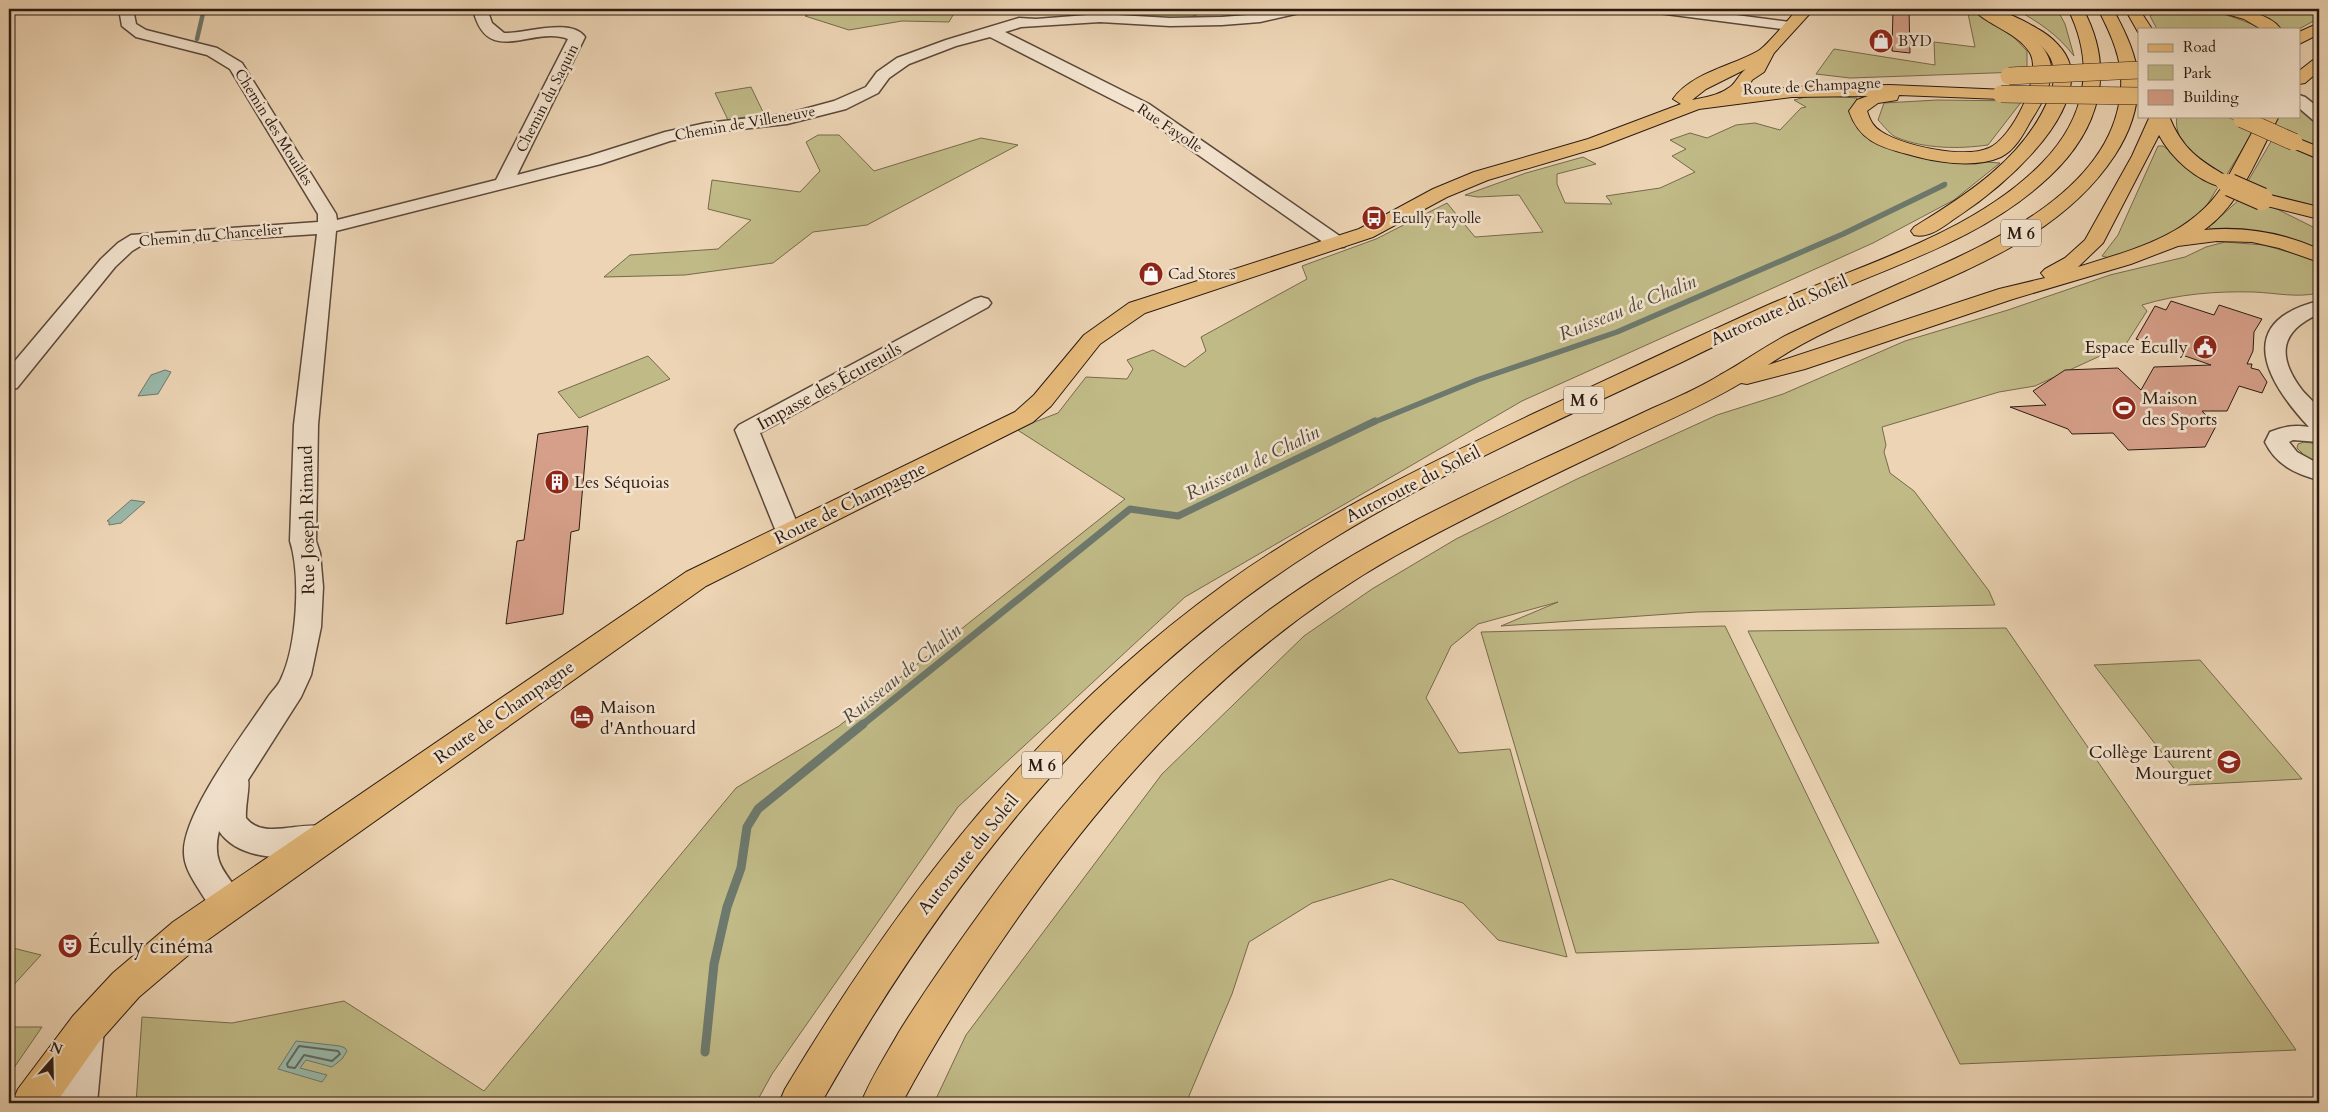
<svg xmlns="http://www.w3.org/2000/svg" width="2328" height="1112" font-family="Cardo,serif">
<rect width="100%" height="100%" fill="#ecd4b4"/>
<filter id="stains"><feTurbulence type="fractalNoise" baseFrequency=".004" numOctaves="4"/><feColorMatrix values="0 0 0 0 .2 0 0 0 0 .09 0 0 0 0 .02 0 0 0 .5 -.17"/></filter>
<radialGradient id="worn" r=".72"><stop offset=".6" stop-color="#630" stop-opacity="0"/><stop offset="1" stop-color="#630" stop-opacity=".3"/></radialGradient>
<path fill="#c0ba87" stroke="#766a4c" d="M822,9h130l4,1 -7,12 -47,-1 -53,9 -44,-14z
M1090,9h109l3,4 -20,7 -91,-5z
M1967,9l36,17 24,25v18l-7,3 -170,6 -34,-4 18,-25 101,16 -1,-23 41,5z
M2015,9h42l8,15 9,32c-16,-21 -35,-34 -59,-47z
M2161,9c40,0 58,1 95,17l2,3h-101l-7,-13z
M2230,9h89v9l-20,11h-21l-20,-13z
M751,87l13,27 -36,6 -13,-27z
M1813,95l44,3 -6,19 15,19 76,23 58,4 -46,37 -81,43 -351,158 -337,196 -227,210 -186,267 -16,29h-620l6,-86 90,6 112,-22 140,90 252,-303 103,-62 286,-227 -109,-70 42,-16 28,-36 41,2 6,-10 -6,-9 26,-10 32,17 21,-16 -5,-14 106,-58 -5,-13 74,-27 71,-36 28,34 68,-5 -24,-37 -41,2 -13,-2 61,-22 57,-16 13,7 -39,10v10l8,19 47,1 -6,-8 54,-8 35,-16 -23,-16 14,-7 -16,-9 20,-7 17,5 29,-13 9,-1 10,-1 25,7 21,-22 5,-1 -12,-7z
M1937,100l85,1 -34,44c-29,4 -62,4 -90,-7 -7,-2 -14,-12 -20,-18l6,-17z
M2299,106l20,15v29l-48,-22 8,-12h20z
M2177,116h48l30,13 -31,50c-20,-15 -52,-34 -47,-63z
M818,135h21l35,36 107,-33 37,7 -151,80 -54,7 -40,31 -88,12 -81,2 26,-22 88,-6 33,-29 -43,-11 4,-29 88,12 20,-21 -14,-29z
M2273,138l46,22v48l-75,-20z
M2158,146h5l55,41 -14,23 -46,32 -49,16 -7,-2 16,-21z
M2242,197l33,11 44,22v22l-39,-14 -69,-7 -2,-4z
M2225,242l39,3 55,16v32c-22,5 -43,0 -65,-1 -38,-1 -76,2 -112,13l5,6 -21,33 -91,42 -36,6 -117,35 4,18 -2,7 6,21 24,18 75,100 6,14 -298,7 -196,14 57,-24 -80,22 -27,22 -25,52 33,55 51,-4 57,208 -69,-17 -35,-37 -72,-24 -79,24 -63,39 -17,52 -46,109h-252l32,-68 196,-261 142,-138 68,-47 84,-50 121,-60 140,-64 66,-21 122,-53 103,-31 102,-35 75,-18 21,-10z
M648,356l22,23 -91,39 -21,-26z
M2304,442l15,2v20l-11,-5 -11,-11 1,-4z
M1725,626l154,317 -303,10 -95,-321z
M2006,628l290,422 -336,14 -212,-433z
M2200,660l102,119 -115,6 -93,-120z
M9,947l32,8 -32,35z
M9,1027h33l-33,48z"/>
<path fill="#99b8a9" stroke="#6d796d" d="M165,370l6,2 -13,22 -20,2 13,-21z
M131,500l14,2 -24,21 -12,2v-4h-2z
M296,1041l44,5 5,2 2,3 -5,8 -10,8 -26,-7 -6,8 27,7 -5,7 -44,-13z"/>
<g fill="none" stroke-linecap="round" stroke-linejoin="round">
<path stroke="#62695e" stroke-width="2" d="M299,1046l39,5 2,3 -8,7 -28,-6 -9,13 -7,-1 -1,-3z"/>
<path stroke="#6d796d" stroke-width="4.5" d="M197,39l7,-30
M1941,186l4,-2"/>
<path stroke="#6d796d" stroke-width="5.5" d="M1372,423l105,-43 140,-48 226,-98 101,-49"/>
<path stroke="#6d796d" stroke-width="7" d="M862,725l268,-216 48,7 197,-95"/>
<path stroke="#6d796d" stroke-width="9" d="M705,1052l9,-88 13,-57 14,-39 6,-41 11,-18 105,-85"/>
</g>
<path fill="#d69f89" stroke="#2b1a12" d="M1893,9h16l1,44 -18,-2z
M2171,301l43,14 5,-10 43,14 -8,13 -1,19 -6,13h5l-1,4 8,2 8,12 -5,11 -23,-7 -12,25h-25l14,15 -11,21 -77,3 -15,-17 -41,1 -4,-5 -58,-22 36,-2 -13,-14 32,-21 53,-2 23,22 13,-23 57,-2 -75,-26 19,-33 11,4z
M588,426l-9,104 -8,2 -8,82 -57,10 11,-83 7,-1 14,-106z"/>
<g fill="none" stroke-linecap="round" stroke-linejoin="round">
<defs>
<path id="minor" d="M119,9h14l3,15 10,6 71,18 25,15 94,151 1,6 159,-40 72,-141c-36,-14 -81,30 -95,-30h14l5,14 12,10c20,1 67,-16 81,4l-68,138 72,-19 76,-24 41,-9 80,-9 48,-13 32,-14 11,-15 20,-14 49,-18 73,-22 17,1 64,-5 70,4 52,-1 38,-3 21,-5h25l-2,3 -44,10 -38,3 -52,1 -70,-4 -79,5 -16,5 144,72 195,135 3,4 -3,4h-14l-193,-135 -147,-75 -34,9 -47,18 -20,14 -11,15 -32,16 -59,15 -81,9 -36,8 -69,23 -265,67 -18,194 -2,116 4,12 3,34 -2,40 -10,48 -10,22 -53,83c2,6 -3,27 -2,38 16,21 51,5 72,8 4,1 8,3 11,4l5,10 -5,10c-32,11 -89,13 -110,-19 -9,37 12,43 26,73l-5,11 -12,4c-15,-6 -22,-18 -30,-31 -7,-11 -14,-23 -14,-35 -2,-39 61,-121 84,-156 4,-6 10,-11 13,-18 16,-33 20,-104 9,-138l4,-116 23,-191 -175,11 -10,6 -17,16 -98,121 -8,2v-22l92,-109 17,-16 13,-8 187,-13v-8l-88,-145 -23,-14 -71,-18 -14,-11z
M1651,9h39l100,13 7,4 -7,4 -132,-17z
M2299,95l6,2 14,11v13l-6,-1 -14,-12z
M981,297l7,2 3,4 -3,4 -228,126 41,100 -4,6 -9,3 -9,-3 -44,-109 4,-5 235,-126z
M2319,301v13c-40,17 -42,43 -17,76 5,6 16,15 17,21 2,9 0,22 0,31l-26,-2 -4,2 8,10 22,12v16c-23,-6 -43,-15 -54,-38l5,-10c14,-6 24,-7 39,-5 -43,-46 -76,-105 10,-126z
M86,1011l13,6 5,12 -7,74h-38l9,-74 5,-12z"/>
<path id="major" d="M1798,9h16l-40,44 -10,19 -12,8 -7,13 47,-6 98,-2 117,5 3,4 -3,4 -6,1 -102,-4 -2,5 -19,3 -11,8c3,9 6,16 15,21 22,14 83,27 107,16 23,-10 54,-71 41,-95 -12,-21 -48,-30 -56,-44 5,0 13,-2 19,0 20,7 55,34 58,57 2,20 -11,40 -21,56 -7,13 -15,28 -29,35 -27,12 -67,5 -94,-3 -28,-7 -48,-14 -58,-43l8,-11 11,-4 -76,1 -93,12 -99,38 -112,33 -41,17 -74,40 -228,76 -45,31 -49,62 -18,16 -327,164 -507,360 -60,51 -40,45 -43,61h-44l6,-14 55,-73 40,-43 60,-51 513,-350 329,-160 19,-17 50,-60 45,-32 230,-74 74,-40 41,-17 114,-33 93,-35 -8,-5c18,-26 59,-33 85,-48 9,-5 31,-33 40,-42zM1746,69c-7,5 -10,14 -16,18 -12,9 -25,10 -38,13l14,-11z
M2319,23v11l-20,10v-12z
M2294,137l25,10v12l-31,-13 -3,-4 3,-4z"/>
<path id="highway" d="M1974,9c24,-2 44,8 64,20 13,7 28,21 32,36 12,56 -72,125 -113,152 -12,8 -27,22 -43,18l-3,-4 3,-4c53,-32 111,-70 135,-129 6,-14 8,-31 -1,-44 -16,-23 -47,-32 -71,-42z
M2068,9h15c33,61 17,120 -33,167 -59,56 -136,82 -209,113 -54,23 -108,48 -161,74 -122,57 -248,113 -362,185 -217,137 -372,335 -497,555h-42l6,-14c119,-198 251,-368 440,-505 96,-69 203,-120 310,-171 78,-36 155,-73 233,-108 90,-39 205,-71 274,-142 44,-45 54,-98 26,-154z
M2098,9h15c10,19 20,38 24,60 4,31 -5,60 -22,86 -76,116 -238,136 -347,210l231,-76 46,-11 -4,-5 4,-4 20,-11 20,-18 47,-84 18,-40h19c13,33 30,44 59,61l33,-61h18c-21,39 -38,88 -75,114 39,-4 79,3 115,19v13l-40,-14 -27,-6 -35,-1 -39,5 -47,18 -118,35 -208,70 -58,15 -6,-1c-40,24 -85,42 -127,63 -74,35 -147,70 -219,110 -159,90 -282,224 -385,373 -39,56 -76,114 -108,174h-41c10,-25 25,-48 38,-71 26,-42 55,-83 84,-123 80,-111 171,-213 281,-295 118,-88 258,-144 389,-206 23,-10 46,-20 67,-33 24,-13 45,-29 69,-41 38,-18 76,-35 114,-52 81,-36 212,-90 218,-194 2,-28 -10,-54 -23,-79zM2159,135c12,23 38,46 63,52 -33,50 -91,63 -144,80l25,-24z
M2125,9h14l13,20h-13l-1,3z
M2217,9c20,-1 51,3 64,20h-20l-17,-10 -24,-7z
M2319,58v13l-14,12 -6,1v-13l14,-11z
M2262,193l57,14v12l-64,-16 -3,-4 3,-4z"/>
</defs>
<use href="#minor" stroke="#5b483a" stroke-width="3"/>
<use href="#major" stroke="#2b1a12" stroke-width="2"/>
<use href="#highway" stroke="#2b1a12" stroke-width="2"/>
<use href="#minor" fill="#f3e3ce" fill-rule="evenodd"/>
<use href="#major" fill="#e6ba7a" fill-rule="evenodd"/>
<use href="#highway" fill="#e6ba7a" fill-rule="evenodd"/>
<defs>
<path id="major-bridge" d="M2009,76l130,-6
M2001,94l138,2
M2242,119l52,23"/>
<path id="highway-bridge-far1" d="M2224,182l9,4"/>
<path id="highway-bridge" d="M2230,185l32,14"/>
</defs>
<use href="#major-bridge" stroke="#2b1a12" stroke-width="18" stroke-linecap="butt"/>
<use href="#highway-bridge-far1" stroke="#2b1a12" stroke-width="18" stroke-linecap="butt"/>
<use href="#highway-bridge" stroke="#2b1a12" stroke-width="24" stroke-linecap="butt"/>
<use href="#major-bridge" stroke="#e6ba7a" stroke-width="17"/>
<use href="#highway-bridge-far1" stroke="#e6ba7a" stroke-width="17"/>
<use href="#highway-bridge" stroke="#e6ba7a" stroke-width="22"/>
</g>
<defs>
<symbol id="shop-disc" viewBox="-11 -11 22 22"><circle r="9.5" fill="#8f2418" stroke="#f3e3ce"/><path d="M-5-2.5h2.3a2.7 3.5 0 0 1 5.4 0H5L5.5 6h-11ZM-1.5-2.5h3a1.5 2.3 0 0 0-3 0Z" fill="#fff"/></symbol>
<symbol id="bus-disc" viewBox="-11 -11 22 22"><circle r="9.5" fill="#8f2418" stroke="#f3e3ce"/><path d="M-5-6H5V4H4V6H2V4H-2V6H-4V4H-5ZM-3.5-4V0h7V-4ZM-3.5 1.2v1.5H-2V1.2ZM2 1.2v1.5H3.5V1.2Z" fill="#fff"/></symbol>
<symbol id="civic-disc" viewBox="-11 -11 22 22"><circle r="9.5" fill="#8f2418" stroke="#f3e3ce"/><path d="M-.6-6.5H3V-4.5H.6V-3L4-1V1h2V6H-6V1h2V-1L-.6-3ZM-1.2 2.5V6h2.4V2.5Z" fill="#fff"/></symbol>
<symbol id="stadium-disc" viewBox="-11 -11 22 22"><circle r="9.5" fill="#8f2418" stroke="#f3e3ce"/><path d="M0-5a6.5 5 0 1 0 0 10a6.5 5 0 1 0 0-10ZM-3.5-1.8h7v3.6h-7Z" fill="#fff"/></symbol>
<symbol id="building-disc" viewBox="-11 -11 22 22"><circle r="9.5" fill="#8f2418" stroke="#f3e3ce"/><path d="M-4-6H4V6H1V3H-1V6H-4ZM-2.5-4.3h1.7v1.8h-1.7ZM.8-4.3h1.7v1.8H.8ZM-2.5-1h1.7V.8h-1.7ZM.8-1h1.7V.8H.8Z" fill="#fff"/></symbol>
<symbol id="hotel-disc" viewBox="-11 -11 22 22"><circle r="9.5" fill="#8f2418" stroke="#f3e3ce"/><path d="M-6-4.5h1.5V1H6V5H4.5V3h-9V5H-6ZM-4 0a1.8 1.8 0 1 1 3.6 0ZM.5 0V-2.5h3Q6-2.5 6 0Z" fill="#fff"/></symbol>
<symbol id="school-disc" viewBox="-11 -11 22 22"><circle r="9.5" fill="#8f2418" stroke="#f3e3ce"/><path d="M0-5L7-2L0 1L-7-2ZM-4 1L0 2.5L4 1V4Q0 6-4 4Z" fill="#fff"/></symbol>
<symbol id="theatre-disc" viewBox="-11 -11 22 22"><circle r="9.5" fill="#8f2418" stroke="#f3e3ce"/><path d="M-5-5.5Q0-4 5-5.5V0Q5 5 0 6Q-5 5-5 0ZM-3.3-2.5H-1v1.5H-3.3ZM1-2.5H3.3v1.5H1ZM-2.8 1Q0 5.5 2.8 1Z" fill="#fff"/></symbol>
</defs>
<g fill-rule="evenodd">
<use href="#shop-disc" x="1867" y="27" width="28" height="28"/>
<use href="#bus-disc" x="1360" y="204" width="28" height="28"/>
<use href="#shop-disc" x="1137" y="260" width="28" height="28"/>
<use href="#civic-disc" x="2191" y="333" width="28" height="28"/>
<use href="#stadium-disc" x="2110" y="394" width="28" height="28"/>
<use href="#building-disc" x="543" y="468" width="28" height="28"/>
<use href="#hotel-disc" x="568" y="703" width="28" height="28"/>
<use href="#school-disc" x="2215" y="748" width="28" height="28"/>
<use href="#theatre-disc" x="56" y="932" width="28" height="28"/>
</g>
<g text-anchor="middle" stroke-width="5" stroke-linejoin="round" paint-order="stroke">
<g font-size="15" fill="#2b1a12" stroke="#f3e3ce" text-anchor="start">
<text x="1898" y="46">BYD</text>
<text x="1392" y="223">Ecully Fayolle</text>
<text x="1168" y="279">Cad Stores</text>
</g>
<g font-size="15" fill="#2b1a12" stroke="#f3e3ce">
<text transform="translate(1812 86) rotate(-3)" y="5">Route de Champagne</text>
<text transform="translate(547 98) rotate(-63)" y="5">Chemin du Saquin</text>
<text transform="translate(745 123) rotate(-10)" y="5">Chemin de Villeneuve</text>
<text transform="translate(274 127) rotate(58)" y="5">Chemin des Mouilles</text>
<text transform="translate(1170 128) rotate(34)" y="5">Rue Fayolle</text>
<text transform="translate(211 235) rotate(-5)" y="5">Chemin du Chancelier</text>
</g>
<g fill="#f3e3ce" stroke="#67564a" stroke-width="1">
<rect x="2001" y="219.5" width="40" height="27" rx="4"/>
<rect x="1564" y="386.5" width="40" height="27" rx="4"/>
<rect x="1022" y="751.5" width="40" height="27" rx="4"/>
</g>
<g font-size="16" font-weight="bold" fill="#2b1a12">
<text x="2021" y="239">M 6</text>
<text x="1584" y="406">M 6</text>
<text x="1042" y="771">M 6</text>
</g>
<g font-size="18" fill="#2b1a12" stroke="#f3e3ce">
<text transform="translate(1779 310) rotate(-24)" y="6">Autoroute du Soleil</text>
<text transform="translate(829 386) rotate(-29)" y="6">Impasse des Écureuils</text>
<text transform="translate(1413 484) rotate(-27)" y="6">Autoroute du Soleil</text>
<text transform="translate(850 503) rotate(-26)" y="6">Route de Champagne</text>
<text transform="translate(307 520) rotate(-91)" y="6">Rue Joseph Rimaud</text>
<text transform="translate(504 712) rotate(-35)" y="6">Route de Champagne</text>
<text transform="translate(968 854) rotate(-51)" y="6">Autoroute du Soleil</text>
</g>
<g font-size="18" fill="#2b1a12" stroke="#f3e3ce" text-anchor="start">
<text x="2188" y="353" text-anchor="end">Espace Écully</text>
<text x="2142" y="404">Maison<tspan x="2142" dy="21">des Sports</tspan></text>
<text x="574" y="488">Les Séquoias</text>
<text x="600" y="713">Maison<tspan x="600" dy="21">d'Anthouard</tspan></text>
<text x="2212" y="758" text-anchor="end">Collège Laurent<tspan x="2212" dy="21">Mourguet</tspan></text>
</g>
<g font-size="19" font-style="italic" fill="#4c493f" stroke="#f3e3ce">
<text transform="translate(1627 307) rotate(-22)" y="7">Ruisseau de Chalin</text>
<text transform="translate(1252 462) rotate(-26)" y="7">Ruisseau de Chalin</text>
<text transform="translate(901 673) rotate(-39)" y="7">Ruisseau de Chalin</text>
</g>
<g font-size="21" fill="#2b1a12" stroke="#f3e3ce" text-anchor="start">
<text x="88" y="953">Écully cinéma</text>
</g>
</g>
<rect width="2328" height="1112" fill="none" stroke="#ecd4b4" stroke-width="30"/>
<rect x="10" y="10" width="2308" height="1092" fill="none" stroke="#2b1a12" stroke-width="2.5"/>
<rect x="15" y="15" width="2298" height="1082" fill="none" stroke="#2b1a12"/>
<rect x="2138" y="28" width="162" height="90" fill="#f3e3ce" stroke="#a39383"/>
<rect x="2148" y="44" width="25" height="8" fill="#e6ba7a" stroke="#a39383"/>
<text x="2183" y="52" font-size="15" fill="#2b1a12">Road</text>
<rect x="2148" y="65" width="25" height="15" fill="#c0ba87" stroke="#a39383"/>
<text x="2183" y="78" font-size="15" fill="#2b1a12">Park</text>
<rect x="2148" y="90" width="25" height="15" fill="#d69f89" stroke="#a39383"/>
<text x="2183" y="102" font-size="15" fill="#2b1a12">Building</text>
<g transform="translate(52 1060) rotate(20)" stroke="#f3e3ce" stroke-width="4" paint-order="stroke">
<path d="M0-4L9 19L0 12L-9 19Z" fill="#2b1a12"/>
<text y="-8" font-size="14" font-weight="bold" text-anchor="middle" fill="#2b1a12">N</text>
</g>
<rect width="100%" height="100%" filter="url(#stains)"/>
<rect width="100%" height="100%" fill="url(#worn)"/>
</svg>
